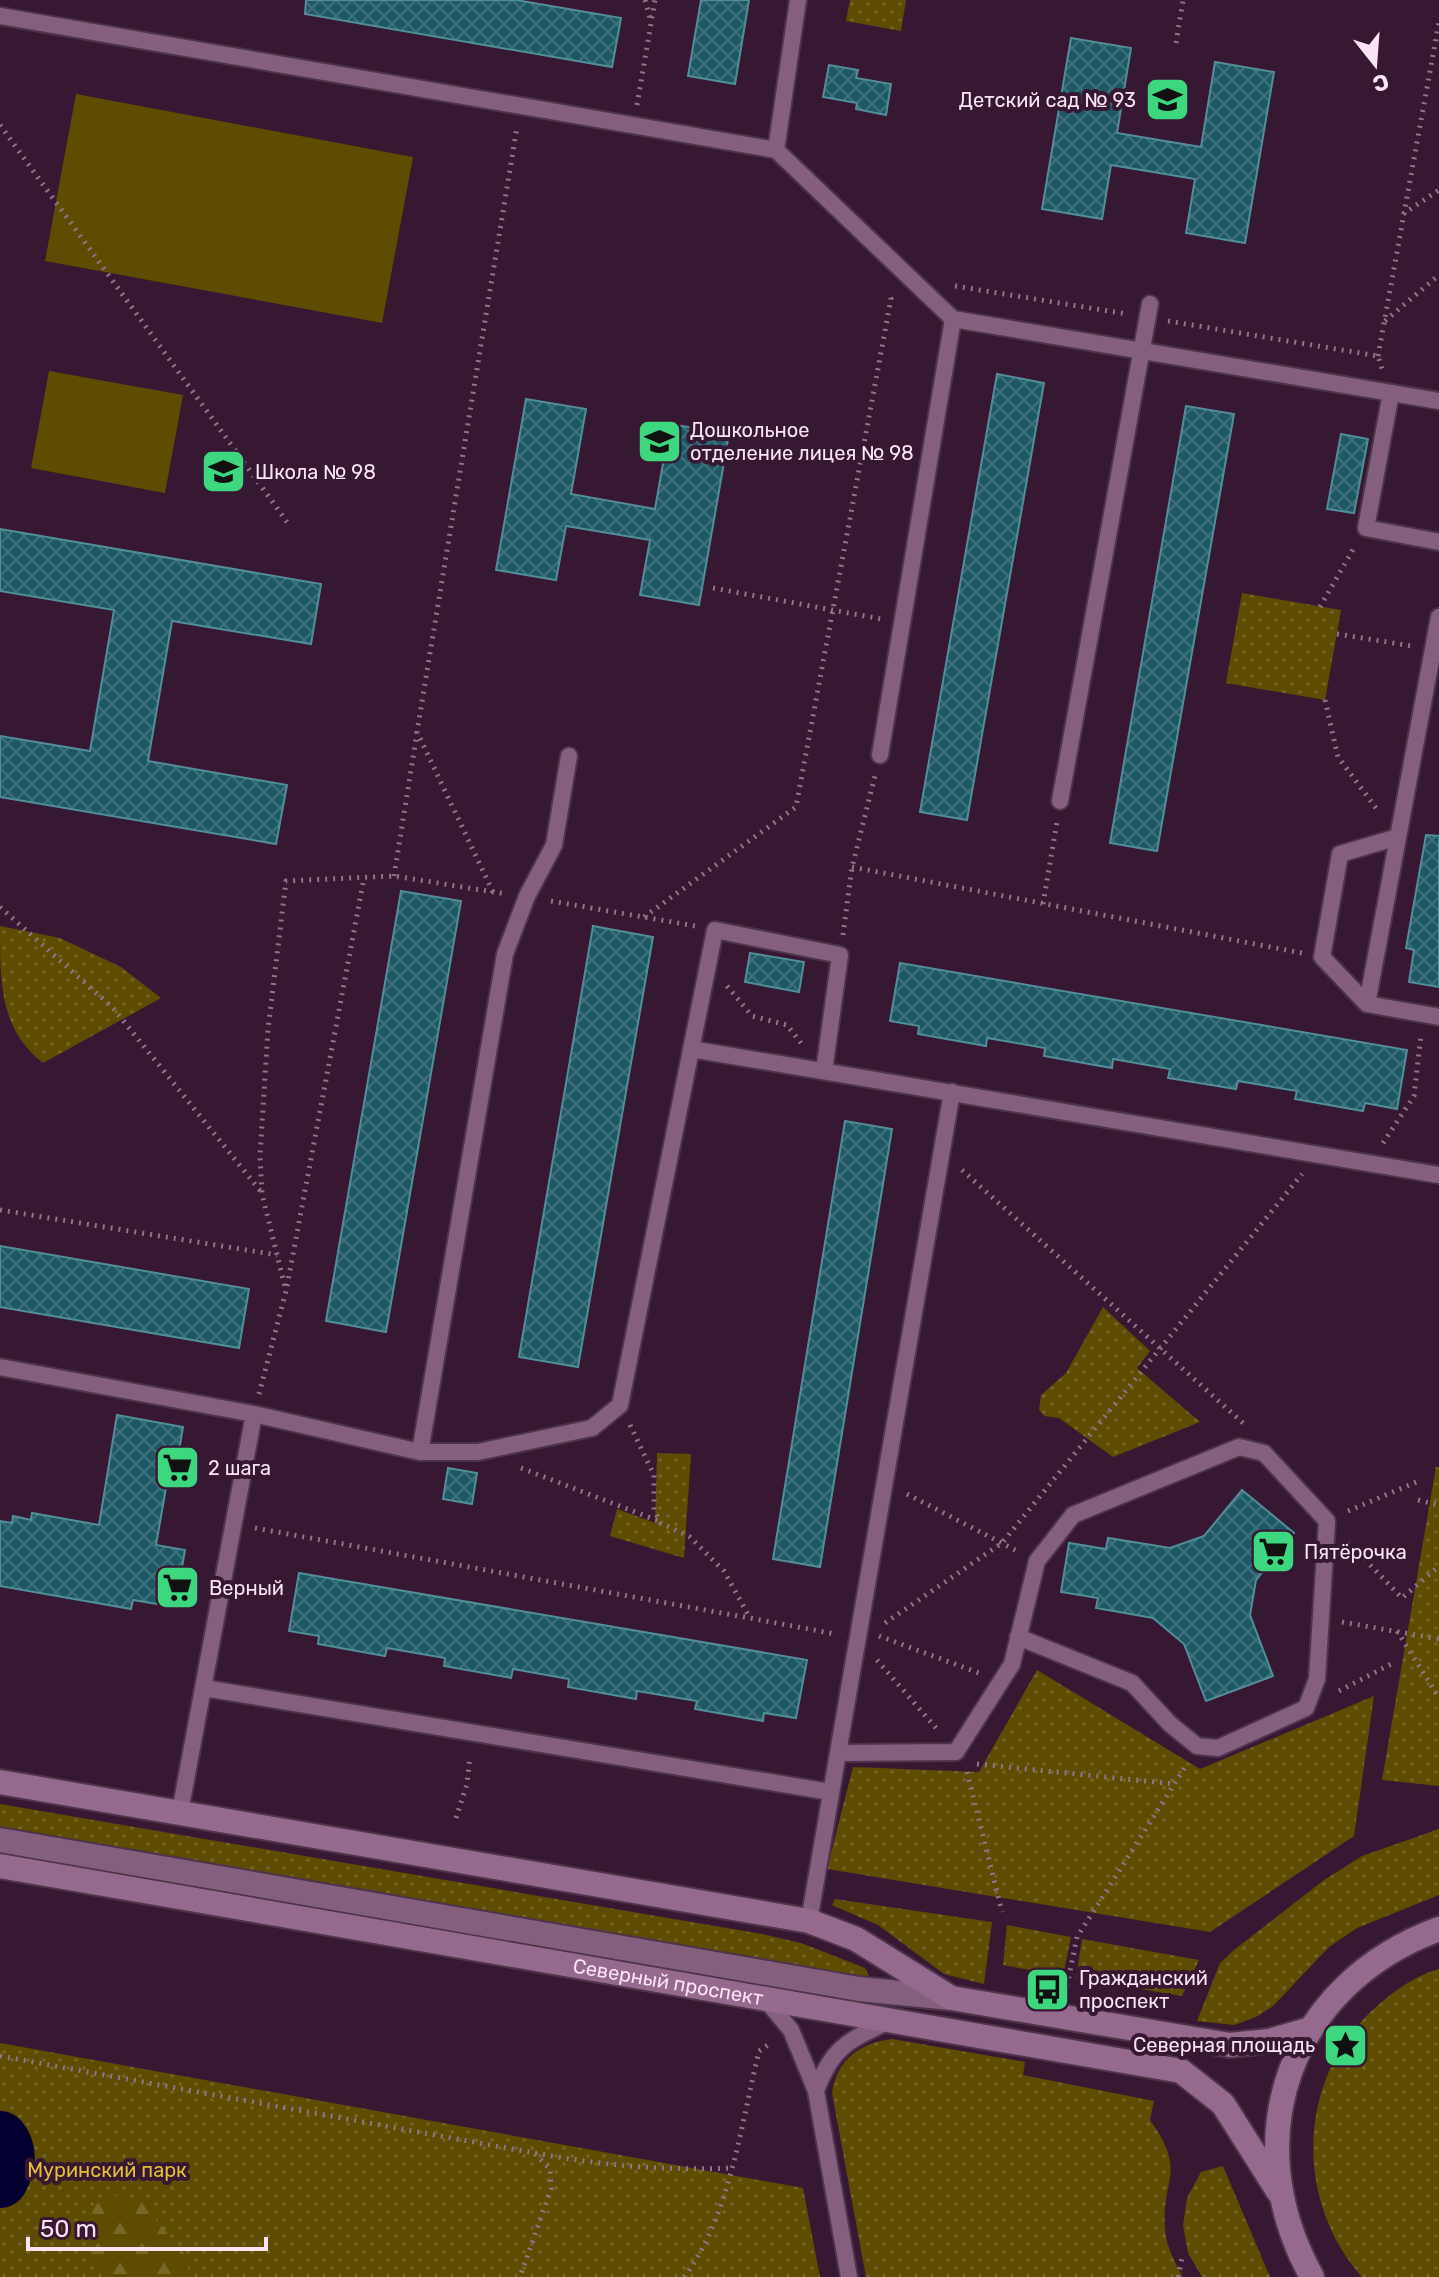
<svg xmlns="http://www.w3.org/2000/svg" width="1439" height="2277" font-family="Rubik,sans-serif">
<defs>
<pattern id="green-dots" width="8" height="8" patternUnits="userSpaceOnUse" patternTransform="scale(2)"><rect width="8" height="8" fill="#5e4c01"/><path d="M2 2h.1M6 6h.1" fill="none" stroke="#766627" stroke-width="1.8" stroke-linecap="round"/></pattern>
<pattern id="forest-firs" width="22" height="20" patternUnits="userSpaceOnUse" patternTransform="scale(2)"><rect width="22" height="20" fill="#5e4c01"/><path d="M5 1l3.5 6h-7zM16 11l3.5 6h-7z" fill="#766627"/></pattern>
<pattern id="building-cross-hatch" width="8" height="8" patternUnits="userSpaceOnUse" patternTransform="scale(2)"><rect width="8" height="8" fill="#1d5965"/><path d="M0 0l8 8M0 8l8-8" fill="none" stroke="#3f717c"/></pattern>
</defs>
<rect width="100%" height="100%" fill="#371832"/>
<path fill="url(#green-dots)" d="M850,0h56l-5,31 -55,-10z
M1242,593l99,17 -16,90 -99,-17z
M0,926l60,12 61,29 40,31 -118,65c-43,-34 -43,-78 -43,-137z
M1103,1307l47,44 -13,17 63,54 -87,35 -54,-39 -15,-2 -5,-6 2,-15 25,-22z
M657,1453l34,1 -7,104 -74,-22 7,-27 38,14z
M1436,1467h3v319l-57,-6z
M1037,1670l163,99 174,-73 -20,140 -144,96 -383,-63 26,-102 126,5z
M0,1804l762,130 39,9 64,25 4,8 -2,3 -867,-147z
M1439,1829v66l-82,33 -28,19 -56,59 -17,11 -22,8 -37,-4 23,-58 14,-13 90,-70 38,-24z
M835,1899l157,23 -8,62 -40,-10 -66,-49 -46,-20z
M1007,1925l64,12 -8,39 -60,-11z
M1082,1939l117,21 -17,36 -106,-18z
M1439,1969v308h-77c-69,-78 -65,-200 14,-270 18,-16 40,-32 63,-38z
M892,2039l133,23 -2,13 131,26 -4,19c38,53 11,57 15,109 1,17 10,34 18,48h-317l-34,-184c5,-34 28,-50 60,-54z
M0,2043l803,145 17,89h-820z
M1223,2166l47,111h-68l-14,-24 -5,-28 4,-27 14,-26z"/>
<path fill="url(#forest-firs)" d="M114,2195l26,5 48,58v19h-76l-26,-32 7,-39z"/>
<path fill="#5e4c01" d="M76,94l337,63 -31,166 -337,-62z
M49,371l134,24 -18,98 -134,-25z"/>
<g fill="none" stroke-linecap="round" stroke-linejoin="round">
<path stroke="#050032" stroke-width="56" d="M0,2139c10,12 8,28 0,41"/>
</g>
<path fill="url(#building-cross-hatch)" stroke="#528d9a" stroke-width="2" d="M306,0h210l105,18 -9,49 -307,-53z
M701,0h48l-14,84 -47,-8z
M1071,38l60,10 -14,85 84,14 14,-85 59,10 -29,171 -59,-10 9,-54 -84,-14 -9,54 -60,-10z
M829,65l29,5 -2,8 35,6 -5,31 -30,-6 1,-6 -34,-6z
M997,374l47,9 -77,437 -47,-8z
M526,399l60,10 -15,85 84,15 15,-85 59,10 -30,171 -59,-10 10,-55 -84,-14 -10,54 -60,-10z
M1186,406l48,8 -77,437 -47,-8z
M1341,434l27,5 -14,74 -27,-4z
M0,529l321,55 -10,60 -139,-23 -24,140 139,24 -11,59 -276,-47v-61l90,15 24,-141 -114,-19z
M1426,835l13,1v151l-30,-5 5,-32 -8,-2z
M401,891l60,10 -75,431 -60,-11z
M593,926l60,11 -75,430 -59,-10z
M750,953l54,9 -5,30 -54,-10z
M900,963l507,87 -10,59 -32,-6 -2,8 -68,-12 2,-8 -59,-10 -2,8 -68,-11 2,-9 -57,-10 -1,9 -68,-12 1,-8 -58,-10 -1,8 -68,-12 1,-8 -29,-5z
M845,1121l47,8 -72,438 -47,-8z
M0,1246l249,43 -10,59 -239,-41z
M117,1415l66,12 -4,24 5,1 -5,32 -12,-2 -11,63 29,5 -10,57 -42,-7 -2,9 -131,-23v-65l12,2 1,-7 18,4 1,-7 67,12z
M448,1468l29,5 -5,31 -29,-5z
M1242,1490l52,43 -38,47 -6,35 23,61 -67,25 -22,-57 -31,-26 -57,-10 2,-10 -37,-6 8,-49 37,6 2,-11 62,10 34,-12z
M299,1573l508,87 -11,58 -32,-5 -1,8 -68,-12 2,-8 -60,-10 -1,8 -68,-12 1,-8 -56,-10 -2,9 -67,-12 1,-8 -58,-10 -2,8 -67,-12 1,-8 -30,-5z"/>
<g fill="none" stroke-linecap="round" stroke-linejoin="round">
<defs>
<path id="service" d="M0,16l776,134 22,-150
M776,150l177,169 486,82
M1391,393l-25,135 73,14
M1439,617l-72,387 72,13
M880,755l73,-436
M1060,801l90,-497
M1367,1004l-45,-47 18,-103 58,-17
M691,1049l748,126
M0,1367l254,47 166,38h58l114,-24 28,-23 95,-475 125,25 -16,116
M420,1452l85,-498 22,-58 27,-51 15,-89
M204,1688l626,104
M838,1753l118,-1 56,-88 25,-103 36,-46 166,-68 25,6 63,68 -10,158 -11,29 -88,40 -21,-2 -27,-22 -38,-41 -114,-46
M180,1812l74,-398
M809,1921l143,-829
M765,1999l26,31 25,61 33,186
M816,2091c16,-44 32,-50 73,-70"/>
<path id="minor" d="M0,1840l859,149 92,9"/>
<g id="secondary">
<path d="M0,1782l809,139 47,18 95,59 279,47 39,-4 38,-11"/>
<path id="s1" d="M0,1866l1181,205 42,33 55,87"/>
<path d="M1312,2277c-77,-139 -23,-293 127,-348"/>
</g>
</defs>
<use href="#service" stroke="#4d344a" stroke-width="20"/>
<use href="#minor" stroke="#4d344a" stroke-width="28"/>
<use href="#secondary" stroke="#4d344a" stroke-width="28"/>
<path stroke="#8f748a" stroke-width="5" stroke-dasharray="2 6" stroke-linecap="butt" d="M645,0l5,18
M1176,43l7,-43
M637,105l18,-105
M0,125l287,397
M1403,214l36,-24
M955,286l172,28
M1168,321l210,35 4,13
M1385,321l54,-46
M1378,356l61,-334
M713,588l168,31
M1320,607l35,-61
M1337,634l75,12
M1325,700l13,57 41,55
M852,867l450,86
M394,876l23,-143
M493,892l-76,-160 100,-605
M551,901l144,25
M1043,904l14,-82
M0,907l113,101 149,185
M644,917l152,-110 95,-508 -2,-7
M843,935l9,-68 23,-91
M727,986l25,30 35,9 14,18
M1383,1143l31,-47 7,-61
M962,1170l281,253
M0,1210l277,45
M287,1286l77,-408
M259,1394l27,-103 -24,-97 -2,-38 8,-127 18,-148 108,-5 112,18
M630,1425l24,50v35l7,13 29,14 34,34 26,47 85,16
M521,1468l140,54
M907,1494l112,58
M1418,1500l21,5
M1348,1511l73,-31
M255,1528l494,90
M1348,1542l54,56 37,-32
M1342,1622l97,17
M885,1623l117,-80 300,-369
M1397,1631l42,67
M879,1636l100,37
M877,1660l59,68
M1339,1691l52,-27
M977,1764l198,20
M967,1772l35,140
M456,1818l11,-34 3,-28
M1067,1986l10,-49 110,-173
M0,2056l534,97 16,16 1,20 -31,88
M535,2153c65,12 128,18 195,15
M684,2277c46,-60 57,-153 75,-226l12,-8
M1178,2277l4,-19"/>
<use href="#service" stroke="#85607e" stroke-width="16"/>
<use href="#minor" stroke="#85607e" stroke-width="24"/>
<use href="#secondary" stroke="#966a8e" stroke-width="24"/>
</g>
<defs>
<symbol id="school-square" viewBox="-11 -11 22 22"><rect x="-9" y="-9" width="18" height="18" rx="4" fill="#3cd77e" stroke="#371832"/><path d="M0-5L7-2L0 1L-7-2ZM-4 1L0 2.5L4 1V4Q0 6-4 4Z" fill="#111"/></symbol>
<symbol id="supermarket-square" viewBox="-11 -11 22 22"><rect x="-9" y="-9" width="18" height="18" rx="4" fill="#3cd77e" stroke="#371832"/><path d="M-6-5.5h2.5l.6 2H6L4.5 2H-2.5L-4.4-4H-6ZM-1.5 3.2a1.3 1.3 0 1 0 .1 0ZM3 3.2a1.3 1.3 0 1 0 .1 0Z" fill="#111"/></symbol>
<symbol id="bus-square" viewBox="-11 -11 22 22"><rect x="-9" y="-9" width="18" height="18" rx="4" fill="#3cd77e" stroke="#371832"/><path d="M-5-6H5V4H4V6H2V4H-2V6H-4V4H-5ZM-3.5-4V0h7V-4ZM-3.5 1.2v1.5H-2V1.2ZM2 1.2v1.5H3.5V1.2Z" fill="#111"/></symbol>
<symbol id="sight-square" viewBox="-11 -11 22 22"><rect x="-9" y="-9" width="18" height="18" rx="4" fill="#3cd77e" stroke="#371832"/><path d="M0-6L1.8-2.2L6-1.7L2.9 1.2L3.7 5.4L0 3.3L-3.7 5.4L-2.9 1.2L-6-1.7L-1.8-2.2Z" fill="#111"/></symbol>
</defs>
<g fill-rule="evenodd">
<use href="#school-square" x="1142" y="74" width="51" height="51"/>
<use href="#school-square" x="634" y="416" width="51" height="51"/>
<use href="#school-square" x="198" y="446" width="51" height="51"/>
<use href="#supermarket-square" x="152" y="1442" width="51" height="51"/>
<use href="#supermarket-square" x="1248" y="1526" width="51" height="51"/>
<use href="#supermarket-square" x="152" y="1562" width="51" height="51"/>
<use href="#bus-square" x="1022" y="1964" width="51" height="51"/>
<use href="#sight-square" x="1320" y="2020" width="51" height="51"/>
</g>
<g text-anchor="middle" stroke-width="8" stroke-linejoin="round" paint-order="stroke">
<g font-size="20" fill="#f9e3f4" stroke="#371832" text-anchor="start">
<text x="1136" y="107" text-anchor="end">Детский сад № 93</text>
<text x="690" y="437">Дошкольное<tspan x="690" dy="23">отделение лицея № 98</tspan></text>
<text x="255" y="479">Школа № 98</text>
<text x="208" y="1475">2 шага</text>
<text x="1304" y="1559">Пятёрочка</text>
<text x="209" y="1595">Верный</text>
<text x="1079" y="1985">Гражданский<tspan x="1079" dy="23">проспект</tspan></text>
<text x="1315" y="2052" text-anchor="end">Северная площадь</text>
</g>
<g font-size="20" fill="#f9e3f4" stroke="#371832">
<text dy="7" stroke="none"><textPath href="#s1" startOffset="678">Северный проспект</textPath></text>
</g>
<g font-size="20" fill="#e4bf36" stroke="#371832">
<text x="107" y="2177">Муринский парк</text>
</g>
</g>
<g transform="translate(1375 64) rotate(163)" stroke="#371832" stroke-width="6" paint-order="stroke">
<path d="M0-6L14 30L0 20L-14 30Z" fill="#f9e3f4"/>
<text y="-12" font-size="22" font-weight="bold" text-anchor="middle" fill="#f9e3f4">С</text>
</g>
<path d="M28 2237v12h238v-12" fill="none" stroke="#f9e3f4" stroke-width="4"/>
<text x="40" y="2237" font-size="24" fill="#f9e3f4" stroke="#371832" stroke-width="6" paint-order="stroke">50 m</text>
</svg>
